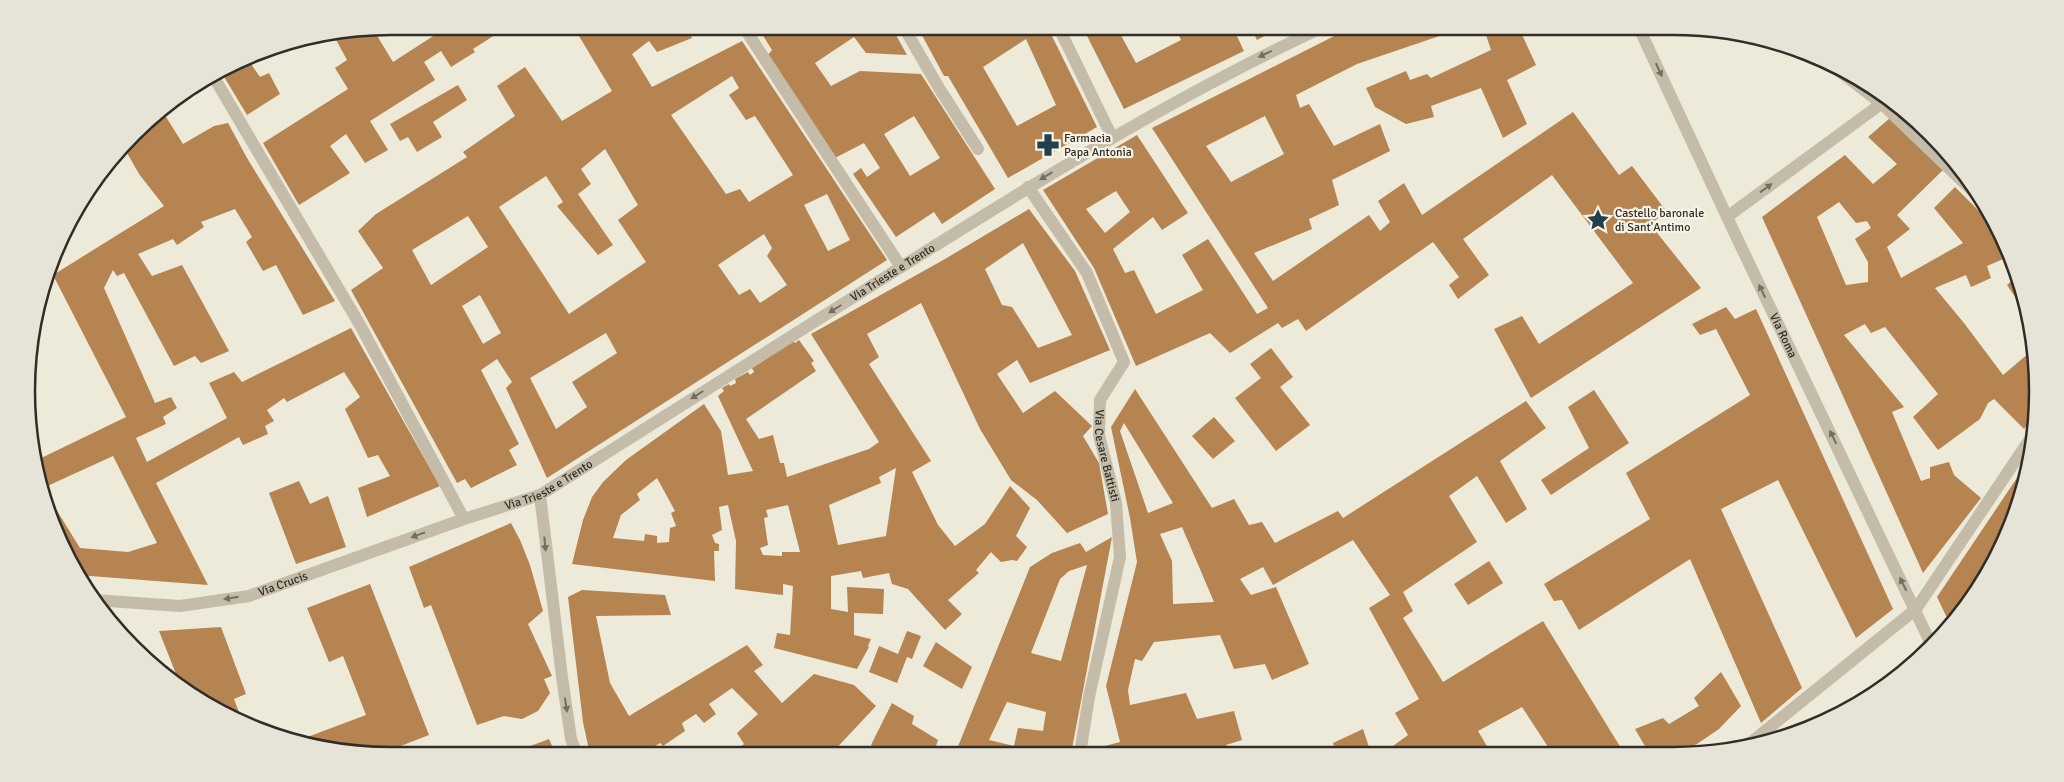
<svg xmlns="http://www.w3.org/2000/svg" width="2064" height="782" font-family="Signika,sans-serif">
<rect width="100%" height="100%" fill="#edeada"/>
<path fill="#b58450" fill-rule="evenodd" d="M439,26h70l-36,23 2,3 -24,15 -10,-16 -17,11 11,18 -65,41 18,29 -23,13 -19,-29 -16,12 20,27 -51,32 -36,-62 85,-54 -13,-21 12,-8 -13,-24 39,-7 20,33 48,-31z
M573,26h113l6,12 -35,14 -8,-11 -17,13 20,33 90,-46 145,219 -340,218 -41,-90 6,-6 -15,-23 -16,11 38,74 -10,6 8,15 -46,23 -6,-9 -8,4 -106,-193 32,-22 -25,-37 18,-17 91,-57 -4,-5 52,-36 -18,-30 28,-19 37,54 50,-30zM732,76l7,12 -10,7 17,25 9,-4 38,59 -44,27 -9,-13 -14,5 -55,-79zM605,149l33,56 -20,15 28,42 -77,52 -70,-107 47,-31 17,26 -6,4 41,49 15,-10 -35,-51 13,-10 -10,-15zM827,194l23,46 -22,11 -24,-46zM468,216l20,31 -57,38 -19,-35zM764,234l8,14 -5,8 20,29 -27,18 -10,-14 -11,6 -21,-30zM480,295l21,38 -18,11 -21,-38zM606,333l11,20 -45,29 15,25 -31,22 -26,-51z
M757,26h134l16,29 -41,-2 -12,-16 -39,26 16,23 29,-15 61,3 74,115 -53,35 -8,-12 -38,25 -43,-63 8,-6 6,9 13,-9 -16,-25 -31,16 -66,-103 5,-6zM914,116l26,42 -30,18 -26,-42z
M917,26h38l2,4 7,-4h83l50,101 -89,51 -60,-102h-4zM1026,39l30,66 -39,21 -34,-59z
M1082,26h34l20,37 45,-23 -5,-12 2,-2h54l12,25 -120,58z
M1250,26h33l-26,14z
M1354,26l112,1 -109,37 -61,31 4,13 9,-4 25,42 46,-22 10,27 -58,29 7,25 -30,14 3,10 -58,24 19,28 96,-66 11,16 10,-9 -12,-21 26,-18 18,32 151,-103 46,63 13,-9 35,46 -17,12 51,64 -170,110 -37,-69 28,-13 17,28 94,-61 -81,-108 -89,64 26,36 -31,24 -9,-14 10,-8 -26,-35 -127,89 -8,-12 -16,9 -4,-5 -48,30 -20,-20 -74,33 -42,-98 -51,-78 94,-55 51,78 -26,17 -9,-13 -40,32 12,24 9,-3 22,44 47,-24 -21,-35 26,-16 49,75 11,-6 -116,-180zM1265,116l19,38 -53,28 -25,-36zM1116,191l14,21 -25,21 -19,-24z
M1483,26h35l18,39 -29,15 20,44 -24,14 -22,-50 -50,18 3,11 -28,7 -31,-17 -9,-19 40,-17 4,9 17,-6 4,4 60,-28z
M286,44l-19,12 -4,-5 10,-5z
M247,58l13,19 9,-4 11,21 -33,21 -27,-45z
M458,85l9,15 -34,22 9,15 -25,15 -9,-15 -8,4 -10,-17z
M161,109l22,35 31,-18 14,-3 19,35 88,143 -32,14 -27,-50 -13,6 -17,-29 6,-5 -17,-28 -34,13 3,5 -27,18 -4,-6 -35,15 14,22 30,-11 47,86 -28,12 -6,-7 -21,10 -50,-93 -7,3 -4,-6 -9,18 51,115 16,-6 6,11 -14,9 3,7 -30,14 11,24 80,-44 -18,-35 25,-11 8,10 109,-54 89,158 -73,31 -9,-29 32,-12 -12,-21 -10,3 -23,-49 15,-12 -16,-25 -57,30 -3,-4 -17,12 7,11 -9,5 3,8 -25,11 -4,-8 -83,46 52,102 -131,-10 -23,-44 -21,-69 93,-45 -73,-142 111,-69 -25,-32 -13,-23 8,-6 -3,-5 20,-23zM113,456l44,87 -29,9 -48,-4 -37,-60z
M1890,118l54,51 -47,46 13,14 -23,18 14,31 62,-35 -29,-35 21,-21 44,44 11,25 -23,10 4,12 -20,9 -5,-12 -31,13 29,35 39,52 32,-27 2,65 -13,16 -30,-30 -6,4 -8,16 -42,31 -25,-33 25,-23 -53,-67 -14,6 -6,-9 -21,11 60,72 -12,5 29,69 9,-3v-11l19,-5 5,13 27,23 -58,75 -161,-356 83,-62 28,29 24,-20 -29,-27zM1839,202l17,21 11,-2 4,7 -16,11 13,23v20l-22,3 -29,-68z
M1029,209l46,62 35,79 -80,33 -13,-23 -20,14 26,39 32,-22 37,35 -9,10 16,27 9,51 -41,19 -30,-33 -26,-20 -31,-51 -59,-126 -54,31 12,23 -10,7 62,97 -19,11 26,53 17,21 30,-22 25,-38 20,22 -14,28 11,11 -10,14 -5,-1 -11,2 -10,-10 -15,18 3,3 -31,27 14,14 -17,16 -37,-41 -16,-5 -3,-11 -26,5 -2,-7 -30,5v33l17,3 -1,-25 37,2 -1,25 -29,-1v22l17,4 -3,7 1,1 -12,22 -83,-21 3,-15 13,2 3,-49 -10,-2v11l-48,-6 1,-48 -8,-36 -9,2 3,23 -10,5 3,8 4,1v7h-5l1,30 -143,-17 11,-44 9,-23 11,-15 23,-22 78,-56 17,27 7,44 25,-4 -35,-75 6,-5 -2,-3 7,-4 1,2 6,-3 -1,-4 13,-7 2,3 4,-3 -2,-4 41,-27 2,2 4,-3 15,21 -3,2 5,8 -70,48 13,20 14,-4 7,28h4l3,14 82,-28 10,-7 -68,-108 134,-75zM1023,243l49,92 -34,13 -26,-41 -10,-2 -17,-36zM896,468l-10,68 -48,9 -9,-40 52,-22 -2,-6zM657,478l18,33 -4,2 5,13 -6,2 -1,14 -12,1v-7l-12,-2 -1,7 -31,-3 8,-23 19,-15 -3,-6zM788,505l12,47h-18v4l-19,-1 -3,-7 8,-3 -4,-27 4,-1 -2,-7z
M2019,274l9,42 -21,-31z
M1726,307l9,12 21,-10 137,300 -37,29 -78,-158 -57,29 81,179 -41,35 -71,-164 -111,71 -17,-30 -8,1 -10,-17 106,-65 -24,-46 124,-78 -34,-66 -16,6 -8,-11z
M1271,348l22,29 -13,10 30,38 -34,26 -41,-53 26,-20 -11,-14z
M1135,389l77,119 22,-9 15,26 13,-3 13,21 63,-32 5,7 183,-117 20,27 -46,33 27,48 -21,14 -29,-47 -28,20 28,46 -74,50 10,19 -10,7 40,64 100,-61 81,132h-72l-30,-46 -44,24 13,22h-95l-3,-7 15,-11 -13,-22 24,-14 -50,-91 21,-13 -37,-55 -80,45 -10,-18 -23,12 11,16 25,-8 33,77 -37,16 -7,-16 -31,5 -14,-34 -66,7 -12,19 -7,-2 -7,31 2,15 56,-12 11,26 37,-8 8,29 -16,5 3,9h-128v-7l19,-5 -14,-56 31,-124 -7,-44 -19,-91zM1124,423l49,80 -25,10 -28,-82zM1182,527l32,75 -41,2 -1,-43 -12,-27z
M1594,390l35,53 -78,52 -10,-15 48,-32 -21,-41z
M1214,417l21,24 -22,18 -21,-23z
M2029,460l-4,26 -36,88 -40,48 -12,-25z
M299,481l11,23 18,-8 18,51 -50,17 -27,-71z
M511,523l9,17 10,25 13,46 -15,13 24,52 -8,3 6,14 -12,18 -16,8 -18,-3 -27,9 -46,-120 -7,3 -15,-41z
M1112,537l-41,217h-81l-33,-5 73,-182 22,-14 28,-10 6,9zM1087,565l-26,96 -30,-8 29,-74 9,-8zM1007,702l39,10 -3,19 -25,-3 -4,18 -25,-6z
M1489,561l14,22 -35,22 -14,-21z
M370,584l59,151 -49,19 -86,-12 72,-27 -23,-59 -14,6 -22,-54z
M582,590l83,5 6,20 -75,1 14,67 19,33 118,-71 16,20 -9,6 28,32 32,-29 40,11 22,21 -46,49h-99l13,-11 -7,-11 21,-19 -26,-26 -23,16 7,10 -12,9 -8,-9 -14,9 3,8 -22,15 -3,-3 -17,11v1h-53l-7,-33 -15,-125z
M221,627l25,67 -12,5 9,24 -13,-5 -48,-29 -23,-58z
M907,631l14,5 -9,23 -5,-2 -10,26 -28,-11 10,-26 19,8z
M936,642l36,25 -10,22 -39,-23z
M1721,672l20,34 -22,23 -22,15 -23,9h-25l-14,-24 28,-11 6,6 30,-18 -5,-8z
M1867,688l4,5 -29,20 -1,-1z
M892,703l22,13 -2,8 26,16 -3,9 -19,1 -3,5h-35l2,-4 -9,-6z
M1363,729l8,24 -35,1 -3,-11z
M549,739l7,16h-49z"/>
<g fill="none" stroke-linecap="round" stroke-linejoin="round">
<g stroke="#c4bca8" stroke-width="12">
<path d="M743,26l158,241"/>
<path d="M903,26l36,62 39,61"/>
<path d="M1058,26l54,111"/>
<path id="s1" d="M1638,26l97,208 196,410"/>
<path d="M1825,60l57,44 102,98"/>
<path d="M212,74l148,251 104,194"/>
<path id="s2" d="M1028,187l59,86 37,89 -24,38 -1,35 17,68 4,54 -31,140 -9,57"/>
<path d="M1727,217l162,-119"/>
<path d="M540,495l22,182 9,62 6,16"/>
<path id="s3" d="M94,600l86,6 69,-10 215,-77 76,-24c117,-74 233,-147 350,-221 141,-89 283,-177 435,-248"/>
<path d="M1749,744l167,-135 118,-176"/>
</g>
</g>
<defs><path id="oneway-solid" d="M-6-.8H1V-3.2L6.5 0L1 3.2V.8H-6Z" transform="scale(1.25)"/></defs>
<g fill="#746d61">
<use href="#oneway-solid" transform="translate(1265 54) rotate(155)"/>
<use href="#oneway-solid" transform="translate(1659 70) rotate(65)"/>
<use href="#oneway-solid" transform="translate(1046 176) rotate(149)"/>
<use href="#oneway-solid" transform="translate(1766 188) rotate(-36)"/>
<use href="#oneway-solid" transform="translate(1762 291) rotate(-116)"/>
<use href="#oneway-solid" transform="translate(835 309) rotate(148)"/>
<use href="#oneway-solid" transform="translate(697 395) rotate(148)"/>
<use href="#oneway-solid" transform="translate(1833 437) rotate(-116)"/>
<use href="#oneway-solid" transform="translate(418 535) rotate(160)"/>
<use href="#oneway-solid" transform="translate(545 544) rotate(84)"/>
<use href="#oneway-solid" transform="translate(1903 584) rotate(-116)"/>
<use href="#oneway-solid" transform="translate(231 598) rotate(171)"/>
<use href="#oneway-solid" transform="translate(566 705) rotate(81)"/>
</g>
<defs>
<symbol id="pharmacy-bare" viewBox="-9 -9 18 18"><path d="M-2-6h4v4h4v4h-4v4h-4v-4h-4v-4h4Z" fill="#223f4d" stroke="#f6f3e6" stroke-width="2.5" paint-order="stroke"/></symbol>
<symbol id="sight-bare" viewBox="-9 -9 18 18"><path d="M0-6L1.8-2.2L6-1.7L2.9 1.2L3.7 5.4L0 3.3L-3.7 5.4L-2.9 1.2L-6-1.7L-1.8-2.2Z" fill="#223f4d" stroke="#f6f3e6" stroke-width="2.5" paint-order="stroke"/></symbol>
</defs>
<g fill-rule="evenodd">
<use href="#pharmacy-bare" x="1032" y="129" width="32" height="32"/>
<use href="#sight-bare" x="1582" y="204" width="32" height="32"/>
</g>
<g text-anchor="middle" stroke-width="4.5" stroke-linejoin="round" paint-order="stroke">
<g font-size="12" fill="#322d27" stroke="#f6f3e6" text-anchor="start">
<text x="1064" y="142">Farmacia<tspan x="1064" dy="14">Papa Antonia</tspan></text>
<text x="1615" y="217">Castello baronale<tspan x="1615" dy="14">di Sant'Antimo</tspan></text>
</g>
<g font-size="12" fill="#322d27" stroke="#f6f3e6">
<text dy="4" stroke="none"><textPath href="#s3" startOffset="881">Via Trieste e Trento</textPath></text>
<text dy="4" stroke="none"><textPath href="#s1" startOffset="342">Via Roma</textPath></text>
<text dy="4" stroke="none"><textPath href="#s2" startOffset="302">Via Cesare Battisti</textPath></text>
<text dy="4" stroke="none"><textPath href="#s3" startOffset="476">Via Trieste e Trento</textPath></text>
<text dy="4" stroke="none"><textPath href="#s3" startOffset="192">Via Crucis</textPath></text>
</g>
</g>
<path d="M0 0H2064V782H0ZM391 35H1673A356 356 0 0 1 2029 391V391A356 356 0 0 1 1673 747H391A356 356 0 0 1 35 391V391A356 356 0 0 1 391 35Z" fill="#e6e3d7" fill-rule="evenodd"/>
<path fill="none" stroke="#322d27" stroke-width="2.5" d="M391 35H1673A356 356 0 0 1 2029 391V391A356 356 0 0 1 1673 747H391A356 356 0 0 1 35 391V391A356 356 0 0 1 391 35Z"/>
</svg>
